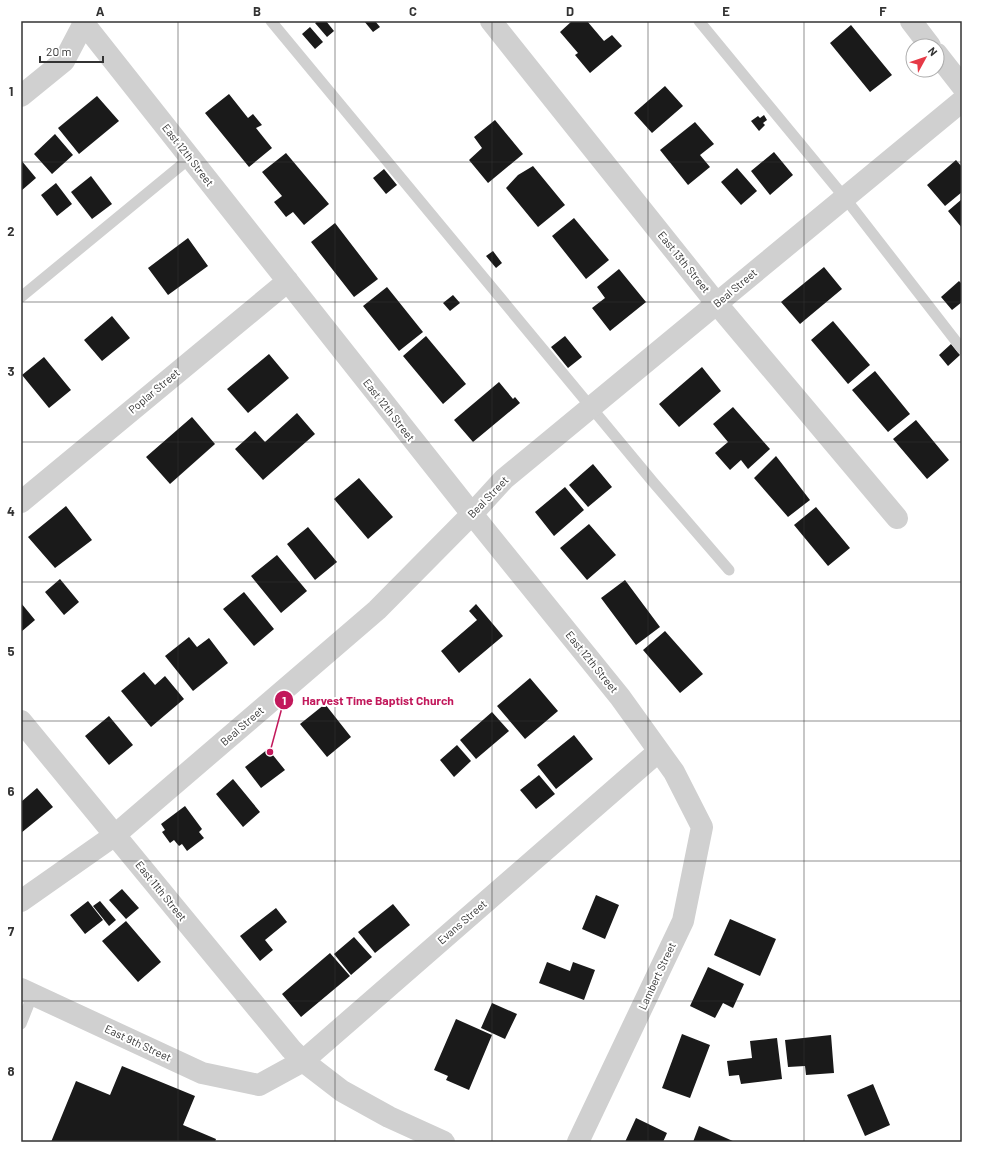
<svg xmlns="http://www.w3.org/2000/svg" width="983" height="1163" font-family="Barlow,sans-serif">
<rect width="100%" height="100%" fill="#fff"/>
<path fill="#1a1a1a" d="M318,21h8l8,10 -7,6 -12,-14z
M364,21h11l5,6 -7,5z
M572,21h15l17,20 8,-6 10,11 -32,27 -15,-18 3,-2 -18,-21z
M851,25l41,50 -22,17 -40,-49z
M310,27l13,15 -8,7 -13,-15z
M665,86l18,20 -31,27 -18,-20z
M229,94l19,24 5,-4 9,11 -6,3 16,20 -23,19 -44,-54z
M97,96l22,25 -40,33 -21,-26z
M764,115l3,5 -4,3 2,2 -6,6 -8,-10 7,-5 2,2z
M495,120l28,34 -35,29 -19,-23 13,-12 -8,-11z
M695,122l19,22 -14,11 10,12 -22,18 -28,-35z
M55,134l18,21 -21,19 -18,-20z
M774,152l19,23 -23,20 -19,-24z
M286,153l43,51 -25,21 -11,-13 -7,5 -12,-15 8,-6 -20,-24z
M21,160l15,18 -15,13z
M956,160l6,7v25l-17,14 -18,-21z
M533,166l32,39 -27,22 -32,-39 12,-13z
M737,168l20,23 -16,14 -20,-23z
M384,169l13,16 -11,9 -13,-16z
M91,176l21,28 -20,15 -21,-27z
M56,183l16,21 -15,12 -16,-21z
M962,199v29l-14,-17z
M574,218l35,42 -23,19 -34,-43z
M335,223l43,56 -24,18 -43,-55z
M188,238l20,28 -40,29 -20,-27z
M493,251l9,12 -6,5 -10,-12z
M824,267l18,22 -42,35 -19,-22z
M619,269l27,33 -36,29 -18,-23 13,-10 -8,-11z
M959,281l3,3v18l-10,8 -11,-13z
M387,287l36,45 -24,19 -36,-45z
M453,295l7,8 -10,8 -7,-8z
M112,316l18,22 -28,23 -18,-21z
M833,321l37,44 -22,19 -37,-44z
M426,336l40,48 -23,20 -40,-48z
M565,336l17,21 -14,11 -17,-21z
M951,344l9,11 -12,11 -9,-11z
M269,354l20,24 -41,35 -21,-24z
M44,357l27,33 -22,18 -27,-33z
M702,367l19,24 -42,36 -20,-23z
M875,371l35,43 -22,18 -36,-42z
M499,382l14,17 2,-2 5,6 -47,39 -19,-22z
M733,407l37,42 -22,20 -7,-9 -11,10 -15,-17 13,-11 -15,-18z
M297,413l18,21 -52,46 -28,-31 20,-18 10,11z
M192,417l23,27 -45,40 -24,-27z
M916,420l33,40 -22,19 -34,-40z
M776,456l34,44 -22,17 -34,-39z
M593,464l19,23 -24,20 -19,-22z
M359,478l34,39 -25,22 -34,-40z
M565,487l19,23 -30,26 -19,-24z
M66,506l26,34 -37,28 -27,-31z
M816,507l34,41 -22,18 -34,-41z
M589,524l27,31 -29,25 -27,-32z
M308,527l29,35 -22,18 -28,-36z
M277,555l30,36 -26,22 -30,-37z
M60,579l19,23 -15,13 -19,-23z
M625,580l35,47 -24,18 -35,-47z
M244,592l30,37 -20,17 -31,-37z
M21,603l14,17 -14,12z
M476,604l27,32 -44,37 -18,-22 36,-31 -8,-9z
M665,631l38,43 -23,19 -37,-43z
M189,637l8,10 12,-9 19,25 -35,28 -28,-35z
M144,672l11,13 10,-9 19,23 -33,28 -30,-36z
M530,678l28,33 -33,28 -28,-33z
M325,704l26,33 -24,20 -27,-33z
M492,712l17,19 -33,28 -16,-19z
M109,716l24,29 -24,20 -24,-29z
M574,735l19,24 -37,30 -19,-24z
M457,745l14,16 -17,16 -14,-17z
M268,749l17,21 -24,18 -16,-21z
M539,775l16,19 -19,15 -16,-19z
M233,779l27,33 -17,15 -27,-33z
M37,788l16,19 -32,26v-31z
M185,806l17,23 -3,3 5,6 -17,13 -5,-7 -3,2 -5,-6 -4,3 -8,-11 3,-2 -4,-6z
M122,889l17,19 -13,11 -17,-19z
M596,895l23,10 -14,34 -23,-10z
M88,901l15,19 -18,14 -15,-19z
M100,901l16,19 -7,6 -16,-20z
M393,904l17,21 -35,28 -17,-21z
M276,908l11,14 -22,18 8,10 -13,11 -20,-25z
M730,919l46,20 -16,37 -46,-21z
M126,921l35,41 -23,20 -36,-41z
M354,937l18,20 -21,18 -17,-21z
M330,953l20,23 -49,41 -19,-23z
M547,962l23,9 3,-9 22,8 -11,30 -45,-17z
M708,967l36,17 -11,24 -10,-5 -8,15 -25,-12z
M492,1003l25,11 -12,25 -24,-11z
M456,1019l36,16 -23,55 -23,-10 2,-4 -14,-6z
M682,1034l28,11 -20,53 -28,-10z
M831,1035l3,38 -28,2 -1,-9 -17,1 -3,-27z
M777,1038l5,41 -41,5 -2,-9 -10,1 -2,-15 25,-3 -2,-17z
M122,1066l73,30 -12,29 33,14 -1,3h-164l25,-61 34,14z
M873,1084l17,41 -25,11 -18,-41z
M636,1118l31,15 -4,9h-38z
M699,1126l36,16h-42z"/>
<g fill="none" stroke-linecap="round" stroke-linejoin="round">
<path stroke="#d0d0d0" stroke-width="11" d="M271,21l382,461 76,88
M699,21l146,177 117,151
M21,297l169,-139
M21,1024l12,-30"/>
<path stroke="#d0d0d0" stroke-width="22" d="M82,21l390,493 148,183 54,75 28,55 -19,94 -105,221
M491,21l226,283 180,214
M911,21l19,25
M937,54l25,32
M21,96l43,-35 21,-40
M21,502l267,-221
M21,721l270,328 12,12 39,30 47,26 55,25
M21,901l94,-66 262,-225 95,-96 32,-35 458,-378
M21,989l181,84 57,12 44,-24 356,-310"/>
</g>
<path fill="none" stroke="#333" stroke-width="1" stroke-opacity="0.55" d="M178,21v1121M335,21v1121M492,21v1121M648,21v1121M804,21v1121M21,162h941M21,302h941M21,442h941M21,582h941M21,721h941M21,861h941M21,1001h941"/>
<g text-anchor="middle" stroke-width="4" stroke-linejoin="round" paint-order="stroke">
<g font-size="11" fill="#333" stroke="#fff">
<text transform="translate(188 155) rotate(52)" y="4">East 12th Street</text>
<text transform="translate(684 262) rotate(51)" y="4">East 13th Street</text>
<text transform="translate(735 288) rotate(-40)" y="4">Beal Street</text>
<text transform="translate(154 391) rotate(-40)" y="4">Poplar Street</text>
<text transform="translate(389 410) rotate(52)" y="4">East 12th Street</text>
<text transform="translate(488 497) rotate(-46)" y="4">Beal Street</text>
<text transform="translate(592 662) rotate(51)" y="4">East 12th Street</text>
<text transform="translate(242 726) rotate(-41)" y="4">Beal Street</text>
<text transform="translate(161 891) rotate(51)" y="4">East 11th Street</text>
<text transform="translate(462 922) rotate(-41)" y="4">Evans Street</text>
<text transform="translate(657 976) rotate(-65)" y="4">Lambert Street</text>
<text transform="translate(138 1043) rotate(25)" y="4">East 9th Street</text>
</g>
</g>
<path fill="none" stroke="#c2185b" stroke-width="1.5" d="M270 752L284 700"/>
<g fill="#c2185b" stroke="#fff" stroke-width="1.5">
<circle cx="270" cy="752" r="4"/>
<circle cx="284" cy="700" r="10"/>
</g>
<g font-size="12" text-anchor="middle" font-weight="bold" fill="#fff">
<text x="284" y="705">1</text>
</g>
<g font-size="12" text-anchor="middle" font-weight="bold" fill="#c2185b" stroke="#fff" stroke-width="4" stroke-linejoin="round" paint-order="stroke">
<text x="378" y="705">Harvest Time Baptist Church</text>
</g>
<rect width="983" height="1163" fill="none" stroke="#ffffff" stroke-width="44"/>
<g transform="translate(925 58) rotate(50)"><circle r="19" fill="#ffffff" stroke="#adadad"/>
<path d="M0-3L7 15L0 10L-7 15Z" fill="#e63946"/>
<text y="-6" font-size="11" font-weight="bold" text-anchor="middle" fill="#333333">N</text>
</g>
<path d="M40 56v6h63v-6" fill="none" stroke="#333333" stroke-width="2"/>
<text x="46" y="56" font-size="12" fill="#333333" stroke="#ffffff" stroke-width="3" paint-order="stroke">20 m</text>
<rect x="22" y="22" width="939" height="1119" fill="none" stroke="#333" stroke-width="1.5"/>
<g font-size="13" text-anchor="middle" font-weight="bold" fill="#333">
<text x="100" y="16">A</text>
<text x="257" y="16">B</text>
<text x="413" y="16">C</text>
<text x="570" y="16">D</text>
<text x="726" y="16">E</text>
<text x="883" y="16">F</text>
<text x="11" y="96">1</text>
<text x="11" y="236">2</text>
<text x="11" y="376">3</text>
<text x="11" y="516">4</text>
<text x="11" y="656">5</text>
<text x="11" y="796">6</text>
<text x="11" y="936">7</text>
<text x="11" y="1076">8</text>
</g>
</svg>
